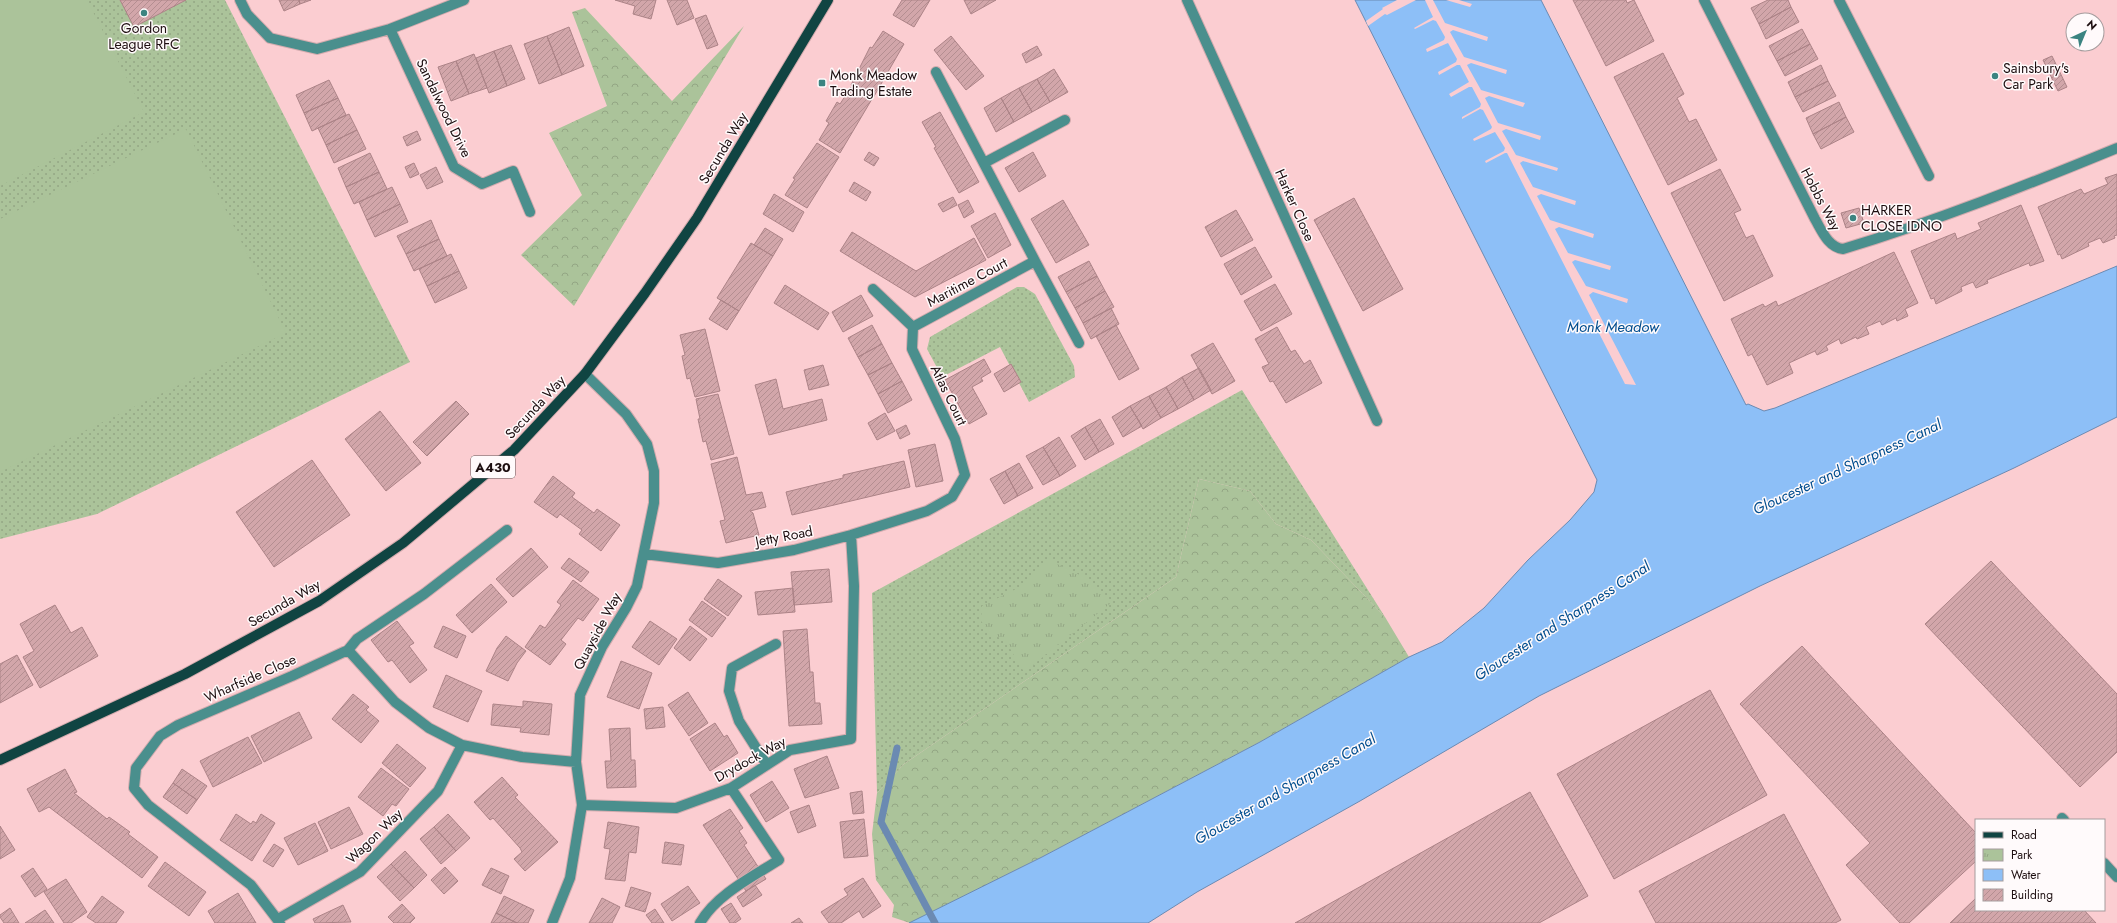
<svg xmlns="http://www.w3.org/2000/svg" width="2117" height="923" font-family="Jost,sans-serif">
<defs>
<pattern id="grass-dots" width="8" height="8" patternUnits="userSpaceOnUse"><rect width="8" height="8" fill="#abc39a"/><path d="M2 2h.1M6 6h.1" fill="none" stroke="#93a684" stroke-width="1.8" stroke-linecap="round"/></pattern>
<pattern id="forest-crowns" width="20" height="18" patternUnits="userSpaceOnUse"><rect width="20" height="18" fill="#abc39a"/><path d="M2 6a3 3 0 1 1 6 0M12 15a3 3 0 1 1 6 0" fill="none" stroke="#93a684"/></pattern>
<pattern id="park-tufts" width="24" height="20" patternUnits="userSpaceOnUse"><rect width="24" height="20" fill="#abc39a"/><path d="M3 7l-1-3M5 7V3M7 7l1-3M15 17l-1-3M17 17v-4M19 17l1-3" fill="none" stroke="#93a684"/></pattern>
<pattern id="building-hatch" width="6" height="6" patternUnits="userSpaceOnUse"><rect width="6" height="6" fill="#d2a6aa"/><path d="M-1 1l2-2M0 6l6-6M5 7l2-2" fill="none" stroke="#b48e91"/></pattern>
</defs>
<rect width="100%" height="100%" fill="#fbcdd1"/>
<path fill="url(#grass-dots)" d="M0,0h225l185,362 -313,152 -97,25z
M1017,287h7l11,7 39,72 1,11 -46,25 -29,-55 -58,30 -15,-28 3,-12z
M1242,390l143,227 -74,-77 -35,-16 -26,-33 -51,-12 -23,98 -272,187 -27,29 -5,-200z"/>
<path fill="url(#forest-crowns)" d="M585,8l87,93 72,-75 -170,280 -53,-51 61,-60 -33,-62 58,-27 -35,-94z
M1199,479l51,12 26,33 35,16 74,77 24,40 -149,85 -218,115 -132,66 -18,-6 2,-12 -18,-25 -4,-46 5,-41 27,-29 272,-187z"/>
<path fill="url(#park-tufts)" d="M1047,559l41,20 23,24 -87,69 -19,-32 -14,-6 -10,-13 1,-15 42,-21z"/>
<path fill="#abc39a" d="M0,0h87l57,112 -144,74z
M186,129l100,204 -286,139v-253z"/>
<path fill="#8dbff7" stroke="#6b8ab2" d="M1355,0h186l205,405 2,-1 16,7 11,-3 342,-142v151l-103,51 -254,118 -221,110 -179,105 -163,91 -49,31h-239l133,-66 218,-115 149,-85 33,-15 42,-34 44,-48 42,-40 24,-28 3,-12z"/>
<path fill="#fbcdd1" d="M1397,0h19l-29,15 -2,-1 -17,12 -2,-5 17,-12 -1,-1z
M1425,0h8l12,23 43,14 -1,4 -34,-11 -3,2 14,25 43,13 -1,4 -35,-11 -4,2 14,25 44,13 -2,4 -34,-11 -4,2 13,25 43,13 -1,4 -34,-11 -4,2 14,24 42,13 -1,3 -34,-10 -3,2 13,24 43,14 -1,4 -34,-11 -4,2 13,24 44,14 -1,4 -34,-11 -4,2 13,24 43,13 -1,4 -35,-10 -3,2 14,24 42,13 -1,4 -34,-11 -4,3 47,90 -11,-1 -118,-231h-2l-19,10 -1,-2 19,-10 1,-3 -10,-16 -21,9 -1,-2 18,-10 1,-2 -9,-17 -3,-1 -18,10v-2l18,-10 1,-3 -9,-17h-3l-18,10 -2,-3 20,-12 -9,-17h-3l-18,10 -1,-3 18,-10 1,-3 -9,-16 -21,9 -1,-3 18,-9 1,-3 -9,-16 -3,-1 -18,9 -1,-1 19,-11z
M1446,0h13l13,4 -2,3z"/>
<g fill="none" stroke-linecap="round" stroke-linejoin="round">
<path stroke="#6b8ab2" stroke-width="7" d="M897,748l-16,74 54,101"/>
</g>
<path fill="url(#building-hatch)" stroke="#ac8387" d="M120,0h66l-52,27z
M279,0h20l1,4 -16,7z
M299,0h12l-11,4z
M615,0h41l-5,19 -18,-5 2,-8z
M667,0h20l7,18 -17,7z
M902,0h28l-16,27 -21,-12z
M964,0h32l-25,14z
M1573,0h53l1,3 7,-3 20,41 -48,25z
M1768,0h20l3,7 -32,17 -8,-16z
M1791,7l8,15 -33,17 -7,-15z
M706,15l12,30 -11,4 -12,-30z
M569,27l15,39 -22,9 -15,-39z
M1802,29l8,15 -33,17 -8,-15z
M883,31l21,13 -31,54 -22,-13 19,-38 2,1z
M547,36l15,39 -23,9 -15,-40z
M951,36l33,40 -18,14 -32,-40z
M1810,44l8,15 -33,17 -8,-15z
M511,45l14,34 -18,7 -13,-35z
M1037,46l5,9 -16,8 -4,-9z
M494,51l13,35 -18,7 -13,-35z
M1663,53l21,41 -7,4 12,24 7,-3 21,41 -49,25 -54,-108z
M474,54l13,34 -18,6 -13,-33z
M2052,56l15,31 -9,4 -15,-31z
M456,61l13,33 -18,7 -13,-34z
M1821,65l7,16 -33,16 -7,-15z
M1054,69l14,23 -18,10 -13,-23z
M1037,79l13,23 -18,10 -13,-24z
M329,80l9,18 -34,15 -8,-18z
M1828,81l8,15 -33,16 -8,-15z
M851,87l21,12 -32,54 -21,-13 10,-17 -3,-2 11,-19 3,2z
M1019,88l13,24 -18,10 -13,-24z
M338,98l8,17 -34,16 -8,-18z
M1001,98l13,24 -18,10 -12,-24z
M1839,102l7,15 -33,17 -7,-16z
M940,112l39,70 -20,11 -25,-45 2,-1 -14,-25z
M349,114l8,16 -31,15 -8,-17z
M1846,117l8,15 -33,17 -8,-15z
M357,130l9,19 -32,14 -8,-18z
M417,131l4,9 -14,6 -4,-9z
M817,143l22,14 -32,51 -22,-13 10,-16 -2,-1z
M869,152l10,6 -5,8 -10,-6z
M1033,152l13,24 -27,16 -14,-24z
M370,153l9,19 -33,15 -8,-19z
M414,163l5,11 -9,4 -5,-11z
M436,167l7,15 -16,7 -7,-14z
M1720,169l21,41 -7,3 12,25 7,-3 20,41 -49,25 -53,-108z
M379,172l8,17 -33,15 -8,-17z
M2117,174v61l-3,1 1,2 -12,5 -3,-5 -12,5 1,3 -27,13 -2,-5 -2,1 -20,-48 43,-18 3,5 24,-10 -3,-6z
M854,182l17,10 -5,9 -17,-10z
M392,187l8,17 -33,16 -8,-18z
M774,194l30,18 -11,20 -30,-18z
M953,197l4,8 -14,7 -5,-8z
M1354,198l49,91 -40,22 -49,-91z
M968,200l6,12 -10,6 -6,-13z
M1063,200l26,45 -33,18 -25,-44z
M400,204l8,18 -33,15 -8,-17z
M2021,205l23,56 -14,5 -1,-3 -42,17 1,3 -12,5 -3,-6 -12,5 1,4 -26,13 -2,-6 -3,1 -20,-48 44,-18 2,6 24,-10 -3,-6z
M1859,208l5,15 -18,5 -5,-15z
M1236,210l17,30 -32,17 -16,-30z
M995,213l16,32 -23,13 -17,-32z
M431,220l8,19 -33,15 -9,-18z
M765,228l18,11 -10,17 -19,-11z
M852,232l64,39 58,-33 12,22 -71,37 -75,-46z
M439,239l8,17 -33,15 -8,-17z
M751,243l22,13 -34,55 -22,-13z
M1255,247l17,30 -31,18 -17,-31z
M1894,252l24,51 -13,6 3,7 -11,5 -1,-3 -14,7 -2,-4 -14,6 3,7 -12,5 -1,-2 -15,7 -2,-5 -13,7 2,4 -11,5 -2,-4 -26,12 4,10 -26,12 -15,-31 -4,2 -17,-37 32,-15 2,3 11,-6 2,5z
M451,254l8,17 -32,15 -8,-17z
M1089,261l8,15 -31,16 -8,-15z
M459,271l8,17 -32,15 -8,-17z
M1097,276l8,15 -30,17 -9,-16z
M1275,284l17,30 -31,17 -17,-30z
M785,285l44,28 -11,17 -44,-27z
M1105,291l9,16 -31,16 -8,-15z
M861,295l12,21 -30,16 -11,-20z
M721,300l18,11 -12,19 -18,-11z
M1111,308l8,16 -28,15 -8,-16z
M872,325l10,19 -24,13 -10,-19z
M1116,325l23,44 -20,11 -23,-44z
M1277,327l14,25 4,-2 9,14 6,-4 12,23 -36,20 -13,-22 -3,1 -8,-15 7,-3 -14,-25z
M705,329l15,62 -25,6 -5,-19 -3,1 -5,-23 3,-1 -5,-20z
M1213,343l22,38 -23,13 -21,-39z
M882,344l10,19 -24,12 -10,-18z
M984,359l7,13 -10,6 2,3 -11,6 15,27 -18,10 -24,-44z
M892,363l10,18 -24,13 -10,-19z
M1011,364l10,18 -17,10 -10,-18z
M823,365l6,20 -20,5 -5,-20z
M1199,368l12,22 -17,10 -12,-23z
M1182,377l12,23 -16,9 -12,-22z
M776,379l7,30 39,-10 5,21 -58,15 -14,-50z
M902,381l10,19 -24,13 -10,-19z
M1166,387l12,22 -17,9 -12,-22z
M718,394l16,60 -23,6 -5,-19 -3,1 -5,-23h2l-4,-20z
M1149,396l12,22 -18,11 -13,-23z
M456,401l13,13 -42,42 -14,-14z
M1130,406l12,20 -19,11 -11,-20z
M380,411l41,52 -35,28 -41,-52z
M885,413l10,18 -18,9 -9,-17z
M1100,419l14,25 -15,8 -14,-25z
M906,425l4,9 -10,5 -4,-9z
M1085,427l14,25 -14,8 -14,-24z
M1059,437l17,29 -16,10 -17,-29z
M935,444l8,37 -27,6 -8,-37z
M1043,447l17,29 -17,9 -17,-29z
M737,457l9,38 16,-3 4,15 -16,4 3,2 6,22 -33,8 -6,-22 5,-1 -14,-56z
M312,460l38,55 -76,52 -38,-55z
M904,461l6,26 -118,28 -6,-23 57,-14v-3z
M1019,463l14,25 -15,8 -13,-25z
M1005,471l13,25 -14,8 -14,-25z
M553,476l22,17 -3,4 22,16 3,-4 23,16 -19,26 -22,-17 3,-4 -22,-16 -3,4 -23,-16z
M531,548l17,19 -35,30 -17,-18z
M569,558l20,14 -8,10 -20,-14z
M1991,561l126,133v58l-37,35 -155,-163z
M829,569l3,33 -38,3 -3,-33z
M718,579l24,17 -14,20 -24,-17z
M573,580l26,19 -16,22 -5,-3 -17,22 5,4 -16,21 -25,-18 15,-22 5,3 16,-23 -4,-3z
M491,584l16,18 -35,31 -16,-18z
M793,588l2,24 -37,3 -3,-23z
M702,601l24,17 -14,19 -23,-17z
M55,605l16,28 11,-6 16,29 -58,32 -17,-31 11,-6 -14,-27z
M397,621l17,22 -5,3 18,24 -17,13 -18,-23 -4,2 -17,-22z
M650,621l27,18 -18,26 -27,-18z
M443,626l23,10 -9,22 -23,-11z
M690,626l17,13 -17,22 -16,-13z
M807,629l3,43h3l2,31h5l2,21 -33,2 -6,-95z
M506,636l20,15 -9,12 -9,18 -22,-10 11,-23z
M1802,646l174,187v28l-67,62h-9l-54,-58 24,-22 -130,-139z
M17,655l16,30 -33,18v-39z
M621,661l31,12 -13,36 -32,-12z
M446,675l36,16 -14,31 -35,-15z
M1710,690l57,105 -153,84 -57,-105z
M688,692l20,31 -19,13 -21,-31z
M353,694l16,13 -3,3 13,11 -18,22 -29,-24z
M523,701l29,3 -3,31 -29,-3 1,-4 -30,-3 2,-21 30,3z
M663,707l2,20 -19,2 -2,-20z
M299,712l13,26 -48,24 -13,-26z
M715,723l9,14 3,-2 11,18 -28,18 -20,-32z
M630,728l1,32h4l1,27 -29,1 -2,-27h6l-2,-32z
M248,737l14,26 -49,24 -13,-26z
M397,744l29,24 -16,19 -28,-24z
M827,756l12,32 -34,10 -11,-29z
M381,768l28,21 -13,17 -4,-2 -9,12 -25,-19z
M65,769l12,23 -3,1 33,26 2,-2 21,15 -2,2 30,23 -16,21 -93,-71 -10,5 -12,-23z
M182,769l25,17 -10,14 -24,-17z
M502,777l16,18 -3,2 43,45 -33,29 -11,-12 8,-7 -2,-4 -27,-30 -3,2 -16,-18z
M772,781l17,27 -23,14 -16,-27z
M173,783l24,17 -10,14 -24,-17z
M862,791l2,22 -11,1 -3,-21z
M1530,792l58,104 -49,27h-244z
M809,805l7,21 -18,7 -8,-21z
M349,807l14,27 -32,15 -13,-27z
M730,809l13,19 -4,3 8,12 -3,2 22,34 -20,12 -43,-66z
M236,814l15,10 2,-3 3,2 5,-9 14,9 -23,38 -32,-21z
M448,814l22,24 -14,13 -22,-24z
M1784,814l57,106 -6,3h-179l-17,-32z
M864,819l4,37 -24,2 -4,-36z
M608,822l31,5 -3,26 -7,-1 -4,29 -20,-2 5,-30 -6,-1z
M315,823l13,28 -30,14 -14,-27z
M0,826l15,24 -15,9z
M434,827l22,24 -15,13 -21,-25z
M665,842l19,3 -3,20 -19,-2z
M274,844l10,6 -11,17 -10,-6z
M405,851l22,24 -13,13 -23,-24z
M165,862l41,30 -17,24 -41,-30z
M391,864l23,24 -14,13 -23,-24z
M445,867l13,14 -14,13 -13,-14z
M33,868l14,21 -12,8 -14,-21z
M491,868l18,8 -8,18 -19,-9z
M863,878l18,28 -18,12 -4,-7 -18,12h-12l-8,-11 27,-17 -4,-6z
M66,879l21,33 -16,11h-7l-20,-31z
M755,885l7,10 -19,12 -6,-10z
M688,886l12,17 -28,18 -11,-17z
M631,887l20,6 -6,19 -20,-6z
M238,893l18,30h-41l-7,-12z
M102,896l22,16 -8,11h-20l-9,-6z
M504,896l30,14 -6,13h-11l-21,-10z
M602,898l18,9 -8,16h-23z
M1976,898v12h108l12,13h-146z
M731,903l10,16 -6,4h-5l-9,-14z
M402,904l13,14 -5,5h-16l-6,-6z
M343,905l8,17 -36,1 -2,-4z
M10,908l9,15h-15l-4,-6v-2z
M655,909l9,14h-12l-6,-8z
M45,910l9,13h-29z
M496,913l21,10h-26z
M799,918l4,5h-12z"/>
<g fill="none" stroke-linecap="round" stroke-linejoin="round">
<defs>
<path id="minor" d="M240,0l7,14 23,24 47,11 73,-20 64,138 28,17 31,-13 17,41
M1187,0l190,421
M1704,0l111,219c7,12 13,28 28,30 93,-28 184,-64 274,-101
M1839,0l90,176
M390,29l74,-29
M984,163l81,-43
M1035,261l44,82
M913,327l122,-66 -99,-189
M644,554l74,9 76,-13 57,-15 76,-24 25,-14 13,-22 -10,-36 -43,-90 1,-22 -40,-38
M348,650l9,-11 67,-45 83,-64
M767,765l-28,-44 -10,-30 3,-23 44,-24
M582,805l94,3 55,-20 59,-38 61,-11 3,-153 -3,-51
M2062,818l2,2
M2104,863l13,14
M278,919l82,-47 78,-81 24,-46
M280,923l-29,-38 -103,-80 -14,-17 2,-20 24,-32 18,-11 114,-49 56,-26 47,52 34,26 33,17 60,12 54,5
M552,923l18,-45 12,-73 -6,-43 4,-67 22,-48 24,-39 11,-22 17,-83v-32l-7,-27 -21,-30 -41,-40
M700,923c16,-28 52,-46 79,-63l-48,-72"/>
<path id="major" d="M0,760l185,-86 134,-73 84,-58 111,-93 71,-76 60,-81 52,-75 131,-218"/>
</defs>
<use href="#minor" stroke="#d3abae" stroke-width="12"/>
<use href="#major" stroke="#d3abae" stroke-width="12"/>
<use href="#minor" stroke="#4a8f8d" stroke-width="10"/>
<use href="#major" stroke="#104442" stroke-width="10"/>
</g>
<g fill="#3b8481" stroke="#fffafb" stroke-width="1.5">
<circle cx="144" cy="13" r="4"/>
<circle cx="1995" cy="76" r="4"/>
<rect x="818" y="79" width="8" height="8" rx="2"/>
<circle cx="1853" cy="218" r="4"/>
</g>
<g text-anchor="middle" stroke-width="3" stroke-linejoin="round" paint-order="stroke">
<rect fill="#fffafb" stroke="#615556" stroke-width="1" x="471" y="456" width="44" height="22" rx="3"/>
<g font-size="13" font-weight="bold" fill="#1d0e10">
<text x="493" y="472">A430</text>
</g>
<g font-size="14" fill="#1d0e10" stroke="#fffafb" text-anchor="start">
<text x="144" y="33" text-anchor="middle">Gordon<tspan x="144" dy="16">League RFC</tspan></text>
<text x="2003" y="73">Sainsbury's<tspan x="2003" dy="16">Car Park</tspan></text>
<text x="830" y="80">Monk Meadow<tspan x="830" dy="16">Trading Estate</tspan></text>
<text x="1861" y="215">HARKER<tspan x="1861" dy="16">CLOSE IDNO</tspan></text>
</g>
<g font-size="14" fill="#1d0e10" stroke="#fffafb">
<text transform="translate(444 108) rotate(64)" y="5">Sandalwood Drive</text>
<text transform="translate(723 148) rotate(-59)" y="5">Secunda Way</text>
<text transform="translate(1821 199) rotate(62)" y="5">Hobbs Way</text>
<text transform="translate(1295 205) rotate(66)" y="5">Harker Close</text>
<text transform="translate(967 282) rotate(-28)" y="5">Maritime Court</text>
<text transform="translate(949 395) rotate(64)" y="5">Atlas Court</text>
<text transform="translate(535 407) rotate(-47)" y="5">Secunda Way</text>
<text transform="translate(784 536) rotate(-11)" y="5">Jetty Road</text>
<text transform="translate(284 603) rotate(-30)" y="5">Secunda Way</text>
<text transform="translate(597 631) rotate(-62)" y="5">Quayside Way</text>
<text transform="translate(250 678) rotate(-24)" y="5">Wharfside Close</text>
<text transform="translate(750 759) rotate(-29)" y="5">Drydock Way</text>
<text transform="translate(374 836) rotate(-44)" y="5">Wagon Way</text>
</g>
<g font-size="15" font-style="italic" fill="#024e8f" stroke="#fffafb">
<text x="1613" y="332">Monk Meadow</text>
<text transform="translate(1847 467) rotate(-25)" y="5">Gloucester and Sharpness Canal</text>
<text transform="translate(1562 621) rotate(-33)" y="5">Gloucester and Sharpness Canal</text>
<text transform="translate(1285 789) rotate(-30)" y="5">Gloucester and Sharpness Canal</text>
</g>
</g>
<rect x="1975" y="819" width="130" height="92" fill="#fffafb" stroke="#a59c9d"/>
<rect x="1983" y="832" width="20" height="6" fill="#104442" stroke="#a59c9d"/>
<text x="2011" y="839" font-size="12" fill="#1d0e10">Road</text>
<rect x="1983" y="849" width="20" height="12" fill="url(#park-tufts)" stroke="#a59c9d"/>
<text x="2011" y="859" font-size="12" fill="#1d0e10">Park</text>
<rect x="1983" y="869" width="20" height="12" fill="#8dbff7" stroke="#a59c9d"/>
<text x="2011" y="879" font-size="12" fill="#1d0e10">Water</text>
<rect x="1983" y="889" width="20" height="12" fill="url(#building-hatch)" stroke="#a59c9d"/>
<text x="2011" y="899" font-size="12" fill="#1d0e10">Building</text>
<g transform="translate(2085 32) rotate(44)"><circle r="19" fill="#fffafb" stroke="#a59c9d"/>
<path d="M0-3L7 15L0 10L-7 15Z" fill="#3b8481"/>
<text y="-6" font-size="11" font-weight="bold" text-anchor="middle" fill="#1d0e10">N</text>
</g>
</svg>
